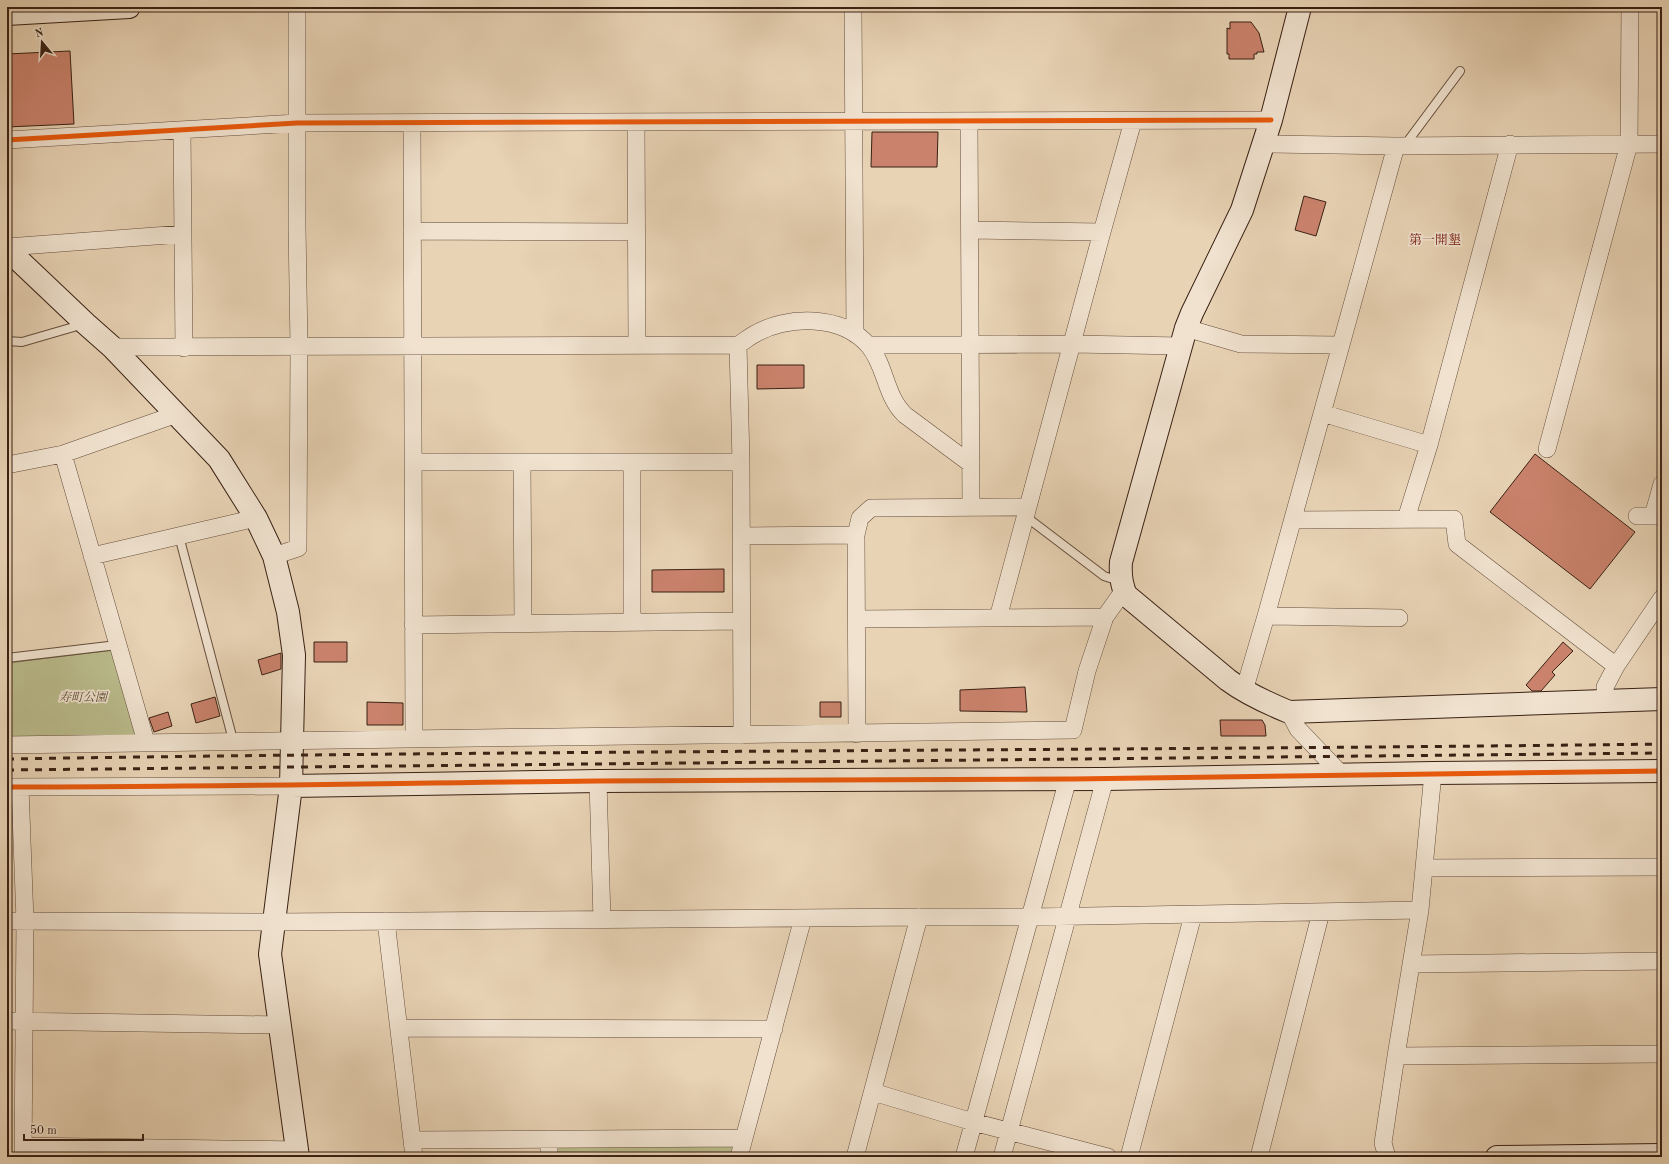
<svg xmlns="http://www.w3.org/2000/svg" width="1669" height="1164" font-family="'Old Standard TT','Noto Serif JP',serif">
<rect width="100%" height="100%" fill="#e8d3b5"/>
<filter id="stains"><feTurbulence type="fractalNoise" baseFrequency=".005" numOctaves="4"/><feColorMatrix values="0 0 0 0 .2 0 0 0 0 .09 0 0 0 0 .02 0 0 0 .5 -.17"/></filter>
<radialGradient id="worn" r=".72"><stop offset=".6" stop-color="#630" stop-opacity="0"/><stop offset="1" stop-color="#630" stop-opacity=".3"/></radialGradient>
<path fill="#babb8b" stroke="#7a6e50" d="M114,650l26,88 -133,3v-78z
M744,1138l-5,19h-190v-18z"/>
<path fill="#ca826c" stroke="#392114" d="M1230,22h21l8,11 5,19h-7v2h-3v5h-25v-5h-2v-26l3,1z
M70,51l4,73 -67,3v-73z
M872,132h66l-1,35h-66z
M1304,196l22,6 -10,34 -21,-6z
M757,365h47v23l-47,1z
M1535,454l100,78 -45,57 -100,-77z
M724,569v23h-72v-22z
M314,642h33v20h-33z
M1563,642l10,9 -21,21 3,3 -14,16h-9l-6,-6z
M281,653v16l-19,6 -4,-15z
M1025,687l2,25 -67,-1v-21z
M215,697l5,19 -24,7 -5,-19z
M367,702l36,1v22h-36z
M820,702h21v15h-21z
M168,712l4,14 -18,6 -5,-14z
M1220,720h42l3,5 1,11h-45z"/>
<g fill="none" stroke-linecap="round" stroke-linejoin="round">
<defs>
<path id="lane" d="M1405,145l55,-74
M7,341l15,1 62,-18
M1025,516l79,60 15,5
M179,536l54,204
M7,658l110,-13"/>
<path id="street" d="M853,7l2,327
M969,121l2,386
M636,122l1,223
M412,123l2,615
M182,130l2,218
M7,140l290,-17 974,-3
M1263,144l133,2 266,-2
M971,230l131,2
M412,231l225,1
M7,247l175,-13
M1186,328l55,16 99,1
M738,345l3,117 1,273
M869,345l204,-1 108,2
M112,347l626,-2c5,-3 10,-7 15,-10 33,-20 89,-21 116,11 17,20 16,50 36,69l66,49
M1322,413l107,32
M1547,449l82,-305 1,-137
M63,454l83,288
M413,462h328
M522,462l1,161
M7,465l56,-11 114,-40
M1637,516h25
M1653,516l9,-32
M1406,519l23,-74 81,-301
M1293,520l161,-1 3,25 159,122
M741,536l115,-1
M92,556l164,-38
M274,556l24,-8 1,-202 -2,-119v-220
M1266,616l133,2
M998,618l104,-386 31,-111
M857,619l248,-2
M632,621v-159
M413,625l328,-4
M1244,691l22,-75 130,-470
M1606,701l-1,-14 11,-21 46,-68
M1289,712l9,17 44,46
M857,734l-1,-199 4,-17 11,-10 156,-1
M7,745c355,-7 711,-9 1066,-15l14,-59 18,-54 19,-27
M598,781l4,139
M7,787l284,-1
M20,787l5,134 -2,236
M1424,868l238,-1
M7,921l268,1 644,-5h111l390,-7
M386,921l28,236
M1411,964l251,-3
M7,1021l273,4
M399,1028l375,1
M1396,1056l266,-2
M873,1092l100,30 135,35
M549,1139v18
M412,1140l332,-2
M23,1146l274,4
M739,1157l64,-239
M855,1157l64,-240
M964,1157l104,-378
M1002,1157l103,-378
M1129,1157l64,-242
M1259,1157l62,-245
M1387,1157l-4,-14 13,-87 24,-146 13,-137"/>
<path id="secondary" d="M1300,7l-29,113 -29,90 -50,103 -6,15 -65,234c-1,13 0,22 5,33l102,85c19,14 39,23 61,32l373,-13
M7,14l122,-7
M7,249l79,75 26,23 107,112 37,59 18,38 14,56 6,43 -3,131 -21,168 28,203
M291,786l307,-5 507,-2 328,-6 229,-2
M1497,1157l165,-2"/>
</defs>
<use href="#lane" stroke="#654e3c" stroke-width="10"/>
<use href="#street" stroke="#654e3c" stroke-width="18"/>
<use href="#secondary" stroke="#392114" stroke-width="24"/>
<use href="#lane" stroke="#f0e2cf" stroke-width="8"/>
<use href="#street" stroke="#f0e2cf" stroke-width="17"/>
<use href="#secondary" stroke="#f0e2cf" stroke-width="22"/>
<path stroke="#392114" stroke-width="3" stroke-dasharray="7 7" stroke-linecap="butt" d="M7,759c552,-9 1103,-8 1655,-15
M7,770l1655,-17"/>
<defs>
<path id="cycleway" d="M7,140l290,-17 974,-3
M7,787c197,0 394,-4 590,-6 159,-2 317,-1 475,-2 196,-1 393,-6 590,-8"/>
</defs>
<use href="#cycleway" stroke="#f0e2cf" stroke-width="8"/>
<use href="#cycleway" stroke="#e8590c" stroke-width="5"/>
</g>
<g text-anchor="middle" stroke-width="3.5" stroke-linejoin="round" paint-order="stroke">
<g font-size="12" font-style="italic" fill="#594832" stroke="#f0e2cf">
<text x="83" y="701">寿町公園</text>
</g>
<g font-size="13" fill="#7a1f14" stroke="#f0e2cf">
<text x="1435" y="244">第一開墾</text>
</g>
</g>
<rect width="1669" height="1164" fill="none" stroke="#e8d3b5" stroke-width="24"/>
<rect x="8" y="8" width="1653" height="1148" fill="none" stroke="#392114" stroke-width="2"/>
<rect x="12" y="12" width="1645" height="1140" fill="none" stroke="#392114"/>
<g transform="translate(42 42) rotate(342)" stroke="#f0e2cf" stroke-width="3" paint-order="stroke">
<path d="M0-3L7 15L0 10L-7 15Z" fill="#392114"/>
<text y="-6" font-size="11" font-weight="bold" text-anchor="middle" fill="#392114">N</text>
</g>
<path d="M24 1134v6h119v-6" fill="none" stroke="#392114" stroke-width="2"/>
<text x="30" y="1134" font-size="12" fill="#392114" stroke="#f0e2cf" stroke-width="3" paint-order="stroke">50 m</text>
<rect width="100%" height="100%" filter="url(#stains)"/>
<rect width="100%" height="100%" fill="url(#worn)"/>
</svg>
